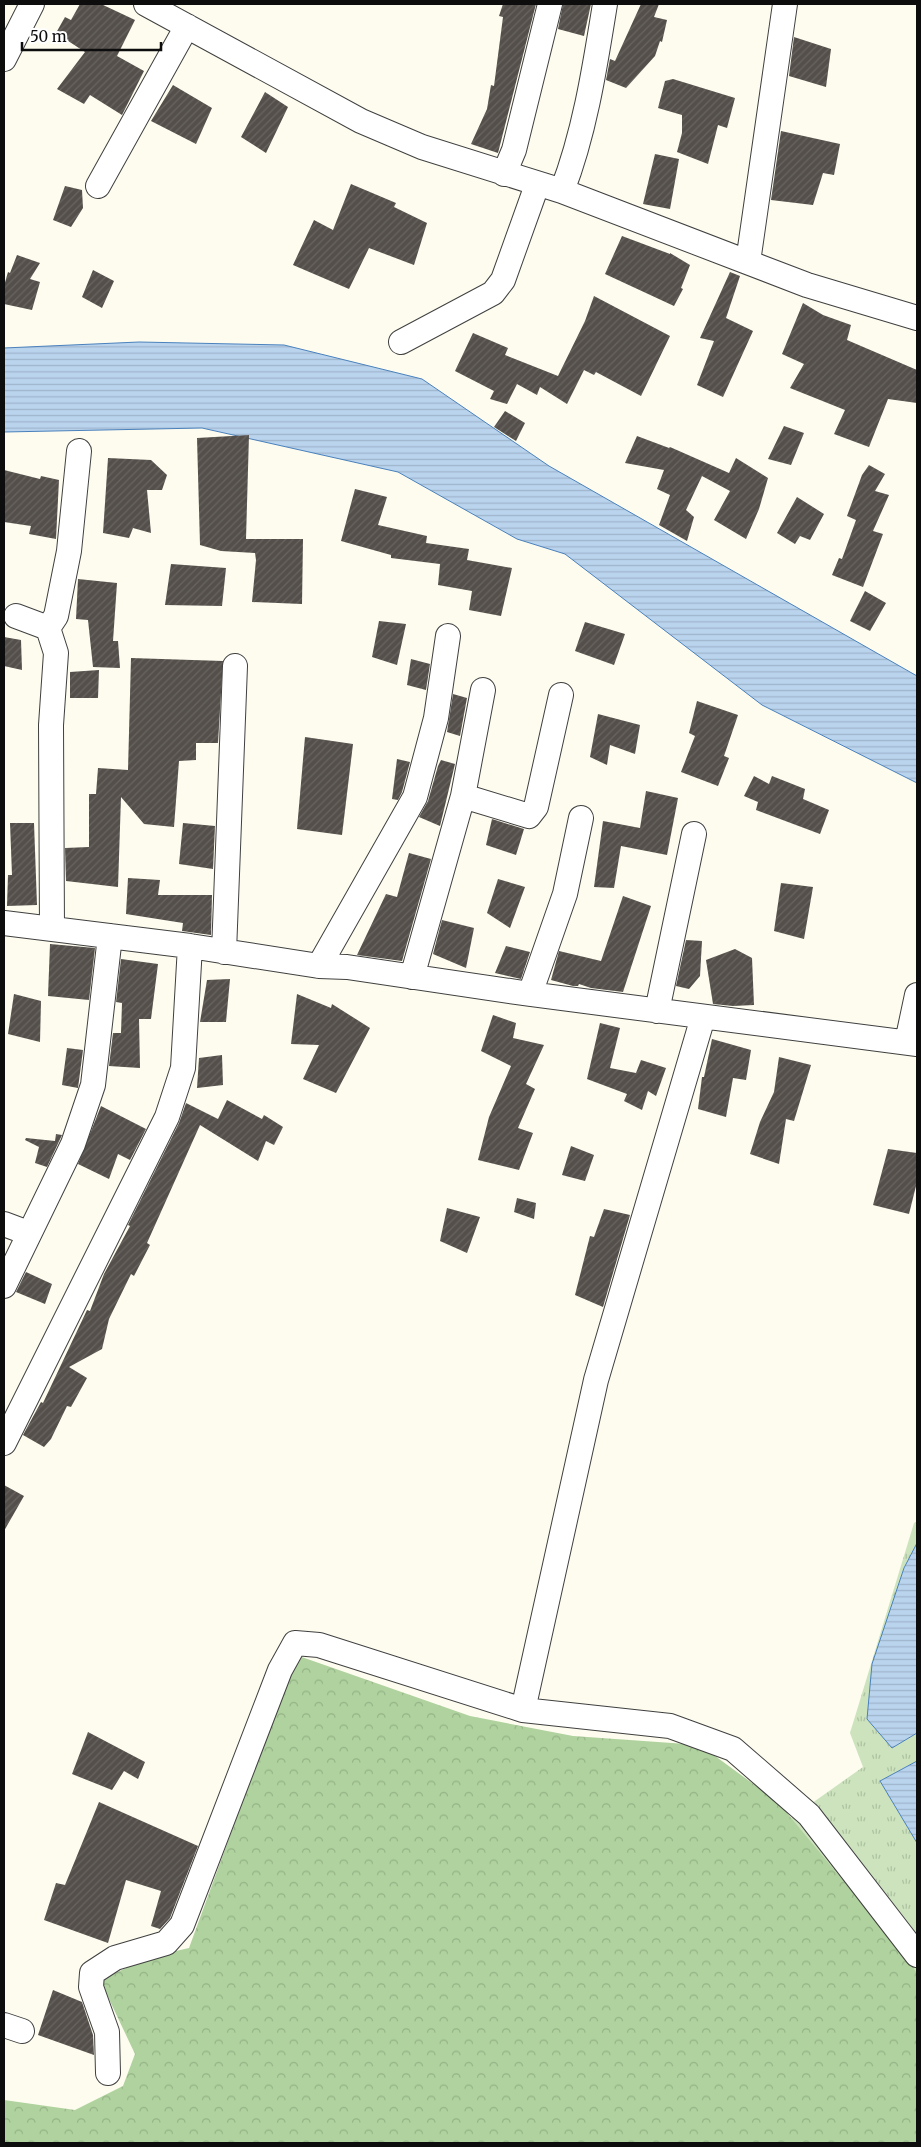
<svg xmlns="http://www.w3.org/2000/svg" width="921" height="2147" font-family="Merriweather,serif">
<defs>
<pattern id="grass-tufts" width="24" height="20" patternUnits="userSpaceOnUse" patternTransform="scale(1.25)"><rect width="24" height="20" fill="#cce3bd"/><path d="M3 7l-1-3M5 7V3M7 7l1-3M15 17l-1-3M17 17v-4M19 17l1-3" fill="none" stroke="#aec2a1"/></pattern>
<pattern id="forest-crowns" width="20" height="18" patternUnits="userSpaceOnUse" patternTransform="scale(1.25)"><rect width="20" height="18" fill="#afd29e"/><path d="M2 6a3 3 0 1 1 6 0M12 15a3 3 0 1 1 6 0" fill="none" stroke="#95b387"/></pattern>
<pattern id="water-rules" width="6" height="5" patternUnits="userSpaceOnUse" patternTransform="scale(1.25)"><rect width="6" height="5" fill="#bad4ee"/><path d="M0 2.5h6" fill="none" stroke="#9fb5cb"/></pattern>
<pattern id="building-hatch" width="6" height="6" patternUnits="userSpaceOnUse" patternTransform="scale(1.25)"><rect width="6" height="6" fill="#544f4b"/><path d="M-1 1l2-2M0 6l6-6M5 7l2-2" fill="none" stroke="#686460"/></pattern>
</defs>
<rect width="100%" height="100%" fill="#fdfcef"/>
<path fill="url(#grass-tufts)" d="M917,1521v22l-13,25 -12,180 25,-15v28l-37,20 37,62v130l-11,-17 -115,-138 72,-51 -13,-34 64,-210z"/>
<path fill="url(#forest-crowns)" d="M296,1655l174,61 103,20 127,9 78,57 128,154 11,17v170h-913v-43l71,10 48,-24 12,-32 -35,-74 50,-23 39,-9z"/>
<path fill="url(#water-rules)" stroke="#4a81bc" d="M139,342l145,3 138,34 127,87 368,210v107l-155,-78 -197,-151 -48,-15 -119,-67 -196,-44 -198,4v-84z
M917,1543v190l-25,15 -25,-29 5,-55 32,-96z
M917,1761v82l-37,-62z"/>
<path fill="url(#building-hatch)" d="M80,4h21l34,16 -18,36 27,15 -22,44 -32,-20 -6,9 -27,-15 28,-37 -29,-19 9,-16 6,3z
M503,4h33l-38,149 -27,-9 16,-35 4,-24 3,1 9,-69 -4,-1z
M563,4h28l-7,32 -26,-7z
M641,4h18l-5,13 13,3 -5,22 -2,-1 -5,15 -29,32 -20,-8 4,-21 5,2z
M794,37l37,12 -5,38 -37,-11z
M673,79l62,19 -8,30 -9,-3 -10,39 -31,-12 5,-19v-18l-24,-7 7,-27z
M173,85l39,23 -16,36 -45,-23z
M265,92l23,15 -22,46 -25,-16z
M781,131l59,13 -6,31 -11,-2 -10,32 -42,-5z
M655,154l24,5 -9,50 -27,-5z
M351,184l45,19 -2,4 33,16 -13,42 -45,-17 -20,41 -56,-24 21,-45 19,10z
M65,186l17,4 1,18 -12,19 -18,-7z
M622,236l48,18v-1l20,12 -9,23 2,1 -9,17 -69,-32z
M17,255l23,8 -10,16 10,3 -8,28 -28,-6v-18l4,-14 2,1z
M93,270l21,11 -12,27 -20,-11z
M730,272l10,4 -14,42 27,13 -30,66 -26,-12 17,-44 -14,-3z
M594,296l76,40 -29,60 -45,-24 -2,3 -10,-5 -17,34 -27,-17 -3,8 -20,-11 -10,20 -17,-5 4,-8 -39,-20 18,-38 35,15 -3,7 53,21 27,-55z
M803,303l20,12 28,10 -4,15 70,30v33l-29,-4 -19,48 -35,-13 11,-24 -55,-22 14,-24 -22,-10z
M505,411l20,12 -9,18 -22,-14z
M784,426l20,7 -13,32 -23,-6z
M249,435l-3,104h57l-1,65 -50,-2 4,-42 -1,-7 -34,-2 -21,-6 -3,-107z
M637,436l32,12 1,-1 59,26 7,-15 32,20 -9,31 -13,30 -32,-19 16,-29 -28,-15 -16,34 8,7 -7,24 -28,-16 11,-30 -13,-6 7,-19 -39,-7z
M108,458l43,2 16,15 -5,15h-15l4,43 -18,-5 -4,10 -26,-5z
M869,465l16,9 -10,17 14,4 -16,36 10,3 -20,53 -31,-12 7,-17 3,1 14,-39 -9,-4 15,-41z
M4,470l36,9 1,-3 18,4 -3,59 -27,-5 2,-8 -27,-4z
M355,489l32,8 -9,28 49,11 -1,7 43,6 -2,11 45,8 -11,48 -32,-6 3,-19 -34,-6 2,-21 -49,-6v-3l-50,-14z
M797,497l27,17 -14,26 -10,-4 -5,8 -18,-11z
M171,564l55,4 -4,38 -57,-1z
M78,579l39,4 -4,58h5l2,27 -27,-1 -5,-47 -12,-1z
M865,591l21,12 -16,28 -20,-10z
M379,621l27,3 -9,41 -25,-8z
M585,622l40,12 -11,31 -39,-14z
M4,637l17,3 1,30 -18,-4z
M131,658l92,3 -5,82h-22v17l-17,1 -5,66 -30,-3 -23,-27 -3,90 -52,-6 -1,-33 24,-1v-53h7l2,-26 30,2z
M411,659l19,5 -4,26 -19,-5z
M99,670l-1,28h-28v-26z
M453,694l14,4 -7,38 -13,-4z
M697,701l41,14 -14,41 5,2 -11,28 -37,-14 14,-36 -6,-3z
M598,714l42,11 -5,29 -25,-9 -3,20 -17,-8z
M305,737l48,7 -11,91 -45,-6z
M397,759l13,3 -8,30 -4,8 -6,-1z
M441,760l14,4 -15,62 -21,-9 9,-16 10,-35z
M754,776l15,8 3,-8 33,13 -2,10 26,11 -9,24 -64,-24 2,-8 -14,-6z
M646,791l32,7 -11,57 -46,-9 -7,42 -20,-1 9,-66 37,7z
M492,819l32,10 -8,26 -30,-10z
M10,823h24l3,82 -30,1 1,-31h4z
M183,823l32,3 -2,43 -34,-5z
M409,853l22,6 -29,102 -45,-6 29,-61 11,3z
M128,878l32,2 -2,15h54l-1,40 -29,-4 1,-8 -57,-9z
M498,879l27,8 -15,41 -23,-15z
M781,883l32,4 -9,52 -30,-8z
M623,896l28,10 -28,86 -32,-4 -12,-4 -1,2h-5l-22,-6 8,-29 42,10z
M442,920l32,8 -8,40 -33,-14z
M686,940l16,1 -2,35 -11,13 -13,-3z
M50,944l45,4 -6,52 -41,-4z
M506,946l24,6 -9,27 -26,-6z
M735,949l17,9 2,47 -21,1 -20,-2 -7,-44z
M121,959l37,5 -7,55h-12l1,49 -31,-2 4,-33h8l1,-30 -6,-1z
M230,979l-4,43h-26l7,-42z
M14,994l27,7 -1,41 -32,-8z
M297,994l34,14 1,-4 38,24 -34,65 -33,-14 16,-34 -28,-1z
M493,1015l23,8 -3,15 31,7 -18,39 9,5 -17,39 15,5 -14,37 -41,-10 11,-43 22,-51 -30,-15z
M600,1023l20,5 -10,40 26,5 5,-13 25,8 -10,28 -8,-5 -6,19 -18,-9 3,-7 -40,-15z
M712,1039l39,11 -5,30 -13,-2 -7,39 -28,-8 4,-32h2z
M67,1048l16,2 -5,38 -16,-3z
M222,1055l1,30 -26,3 2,-30z
M779,1057l32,8 -17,56 -8,-2 -7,45 -29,-10 10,-32 14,-30z
M227,1100l35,19 2,-4 19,12 -9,18 -8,-4 -8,20 -58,-36 -53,118 3,2 -16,31 -3,-2 -22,45 -7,30 -33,18 18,11 -16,29 -4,-1 -16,33 -7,8 -21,-12 18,-33 2,1 44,-93 3,1 14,-37 26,-48 -2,-1 51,-102 7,-20 32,16z
M101,1106l45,23 -16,31 -12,-6 -9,25 -31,-15z
M56,1134l6,1 -15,32 -12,-4 4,-16 -14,-7 1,-2 29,3z
M571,1146l23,9 -9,26 -23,-6z
M888,1149l29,4v29l-8,32 -36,-9z
M517,1198l19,5 -2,16 -20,-7z
M447,1208l33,9 -13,36 -27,-12z
M604,1209l26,6 -27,92 -28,-12 15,-59 4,1z
M26,1272l26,12 -7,20 -29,-12z
M4,1485l20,11 -20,35z
M88,1732l57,30 -7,17 -14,-8 -12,19 -40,-16z
M99,1802l99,44 -28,72 -10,11 -9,-3 10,-35 -35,-11 -18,63 -64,-23 12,-37 9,2z
M53,1990l29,12 11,33 1,20 -56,-20z"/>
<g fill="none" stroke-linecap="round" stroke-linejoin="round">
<defs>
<path id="minor" d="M146,4l215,117 61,26 140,44 245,94 110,33
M4,59l28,-55
M504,174l10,-24 36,-146
M98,186l89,-160
M562,191c23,-59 33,-125 43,-187
M748,262l37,-258
M401,342l92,-49 10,-13 34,-95
M16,616l32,12 8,25 -5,72 1,204
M48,628l8,-12 13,-65 10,-100
M463,796l66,20 7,-9 25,-112
M4,923l186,23 129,20 28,1 183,27 387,50
M224,952l11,-286
M319,966l96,-169 21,-79 12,-82
M412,977l51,-181 20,-106
M530,994l35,-100 16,-76
M657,1011l37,-177
M907,1042l10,-47
M4,1224l24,9
M4,1286l69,-142 20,-59 17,-149
M4,1443l163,-326 16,-49 7,-122
M523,1710l147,16 63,23 76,66 108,140
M4,2025l18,6
M108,2073l-1,-41 -16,-45 1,-14 23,-15 51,-15 16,-18 98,-255 15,-27 24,2 204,65 73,-330 107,-363"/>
</defs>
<use href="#minor" stroke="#404040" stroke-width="26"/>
<use href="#minor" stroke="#fff" stroke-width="24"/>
</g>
<rect width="921" height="2147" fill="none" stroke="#0d0d0d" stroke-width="10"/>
<path d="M22 42v8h139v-8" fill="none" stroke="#0d0d0d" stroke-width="2.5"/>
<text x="30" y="42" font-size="15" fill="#0d0d0d" stroke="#ffffff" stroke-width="4" paint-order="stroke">50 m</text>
</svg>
